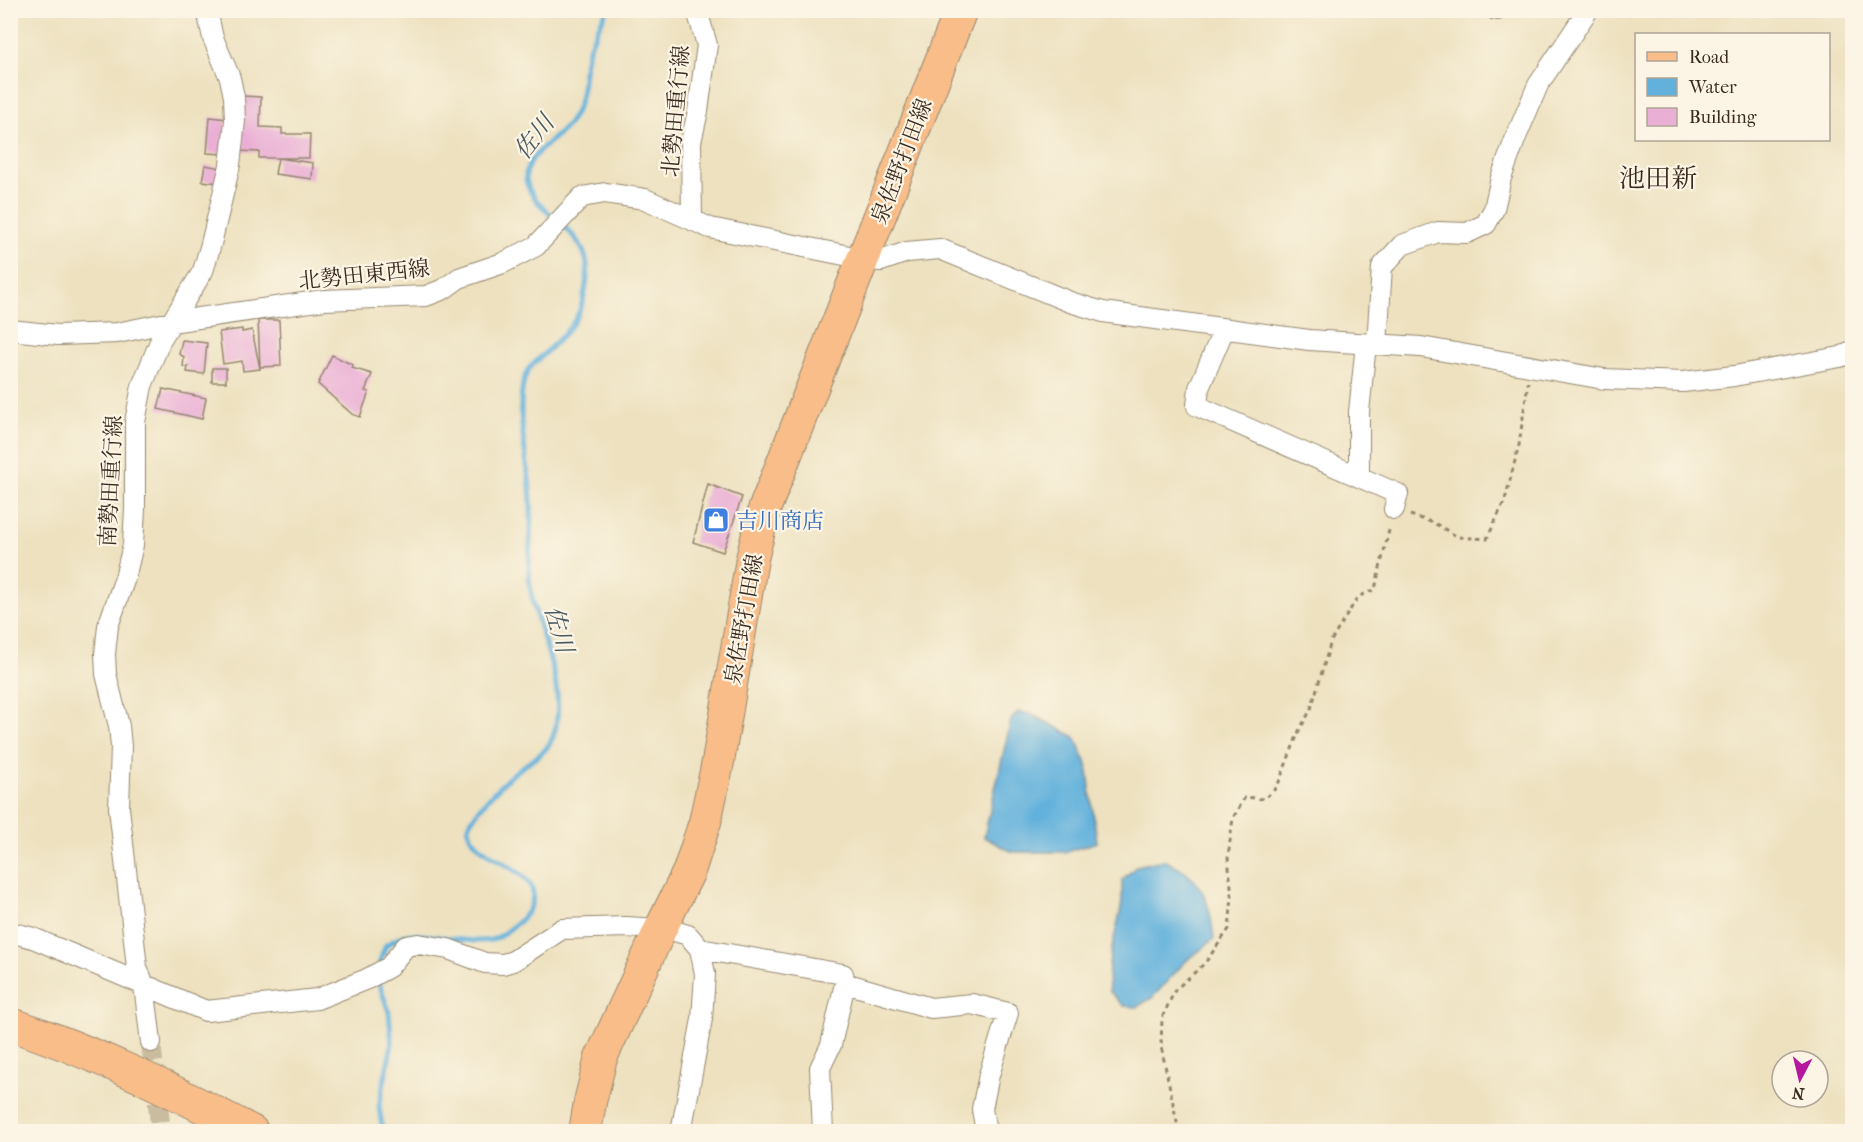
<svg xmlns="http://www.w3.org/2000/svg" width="1863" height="1142" font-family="'IM FELL French Canon','Noto Serif JP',serif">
<rect width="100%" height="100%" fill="#fcf5e5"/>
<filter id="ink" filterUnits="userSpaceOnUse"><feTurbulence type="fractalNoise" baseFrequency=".0167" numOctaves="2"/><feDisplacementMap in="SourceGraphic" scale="12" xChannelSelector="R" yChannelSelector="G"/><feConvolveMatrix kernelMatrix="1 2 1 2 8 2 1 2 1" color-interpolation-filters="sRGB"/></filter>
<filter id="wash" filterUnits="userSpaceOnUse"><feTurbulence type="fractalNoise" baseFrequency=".008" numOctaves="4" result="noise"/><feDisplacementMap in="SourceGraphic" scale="24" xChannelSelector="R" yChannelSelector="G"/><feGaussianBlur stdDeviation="1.35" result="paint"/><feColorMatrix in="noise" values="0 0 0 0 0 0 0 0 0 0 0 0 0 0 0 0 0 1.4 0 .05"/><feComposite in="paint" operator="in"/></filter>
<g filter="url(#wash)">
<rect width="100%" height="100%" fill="#ede1bf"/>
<path fill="#62b1dc" stroke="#4e6e7d" stroke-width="1.5" d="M1018,712l13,2 44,23 12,27 10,78 -31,10h-54l-28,-15 27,-117z
M1163,860c40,17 46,38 51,79l-30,24 -32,35 -15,9 -13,-1 -15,-15c-3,-34 6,-51 12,-83 2,-9 1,-19 1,-28l15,-14z"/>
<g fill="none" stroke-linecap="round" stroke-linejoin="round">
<path stroke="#62b1dc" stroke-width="5" d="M380,968v-7l6,-16c7,-4 14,-9 22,-10 23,-2 71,12 89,3 5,-3 10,-7 15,-11 4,-3 9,-7 13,-12 29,-39 -28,-48 -48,-71 -6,-7 -11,-12 -7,-21 2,-5 7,-10 10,-15 12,-14 24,-27 38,-38 19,-14 33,-18 38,-44 10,-53 -25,-101 -27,-153 0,-24 3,-48 2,-72 -1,-35 -20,-100 -3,-131 4,-6 12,-12 17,-17 28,-27 38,-36 42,-76 6,-49 -56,-62 -61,-98 -2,-24 31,-39 43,-56 19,-27 10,-47 20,-74 4,-13 12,-26 18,-39
M380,977l-1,6 10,29 3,32 -13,63 4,25"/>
</g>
<g id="blocks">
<path fill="#eaafd5" d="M242,96l19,1 -1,30 22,1v6h28l-1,24h-50v-6l-19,-1z
M210,117l17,2 -4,35 -16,-1z
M278,158l35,5 -1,16 -37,-5z
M205,165l17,3 -3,15 -17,-2z
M258,320h21l2,46 -21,1z
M242,329v3l10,-2 8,39 -17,2 -1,-10 -19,3 -4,-32z
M182,340l25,3 -3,31 -17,-2 1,-5h-5l1,-10 -5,-3z
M332,355l21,10 -1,3 20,6 -7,17 4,1 -9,25 -8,-3 -34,-30z
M212,368h14v14h-14z
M163,389l43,9 -4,21 -44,-10z
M708,484l34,13 -19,55 -30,-10z"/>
</g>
</g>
<g filter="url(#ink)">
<use href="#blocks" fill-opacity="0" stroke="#94866e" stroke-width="1.5"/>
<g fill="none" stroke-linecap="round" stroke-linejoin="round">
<path stroke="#c9bc9f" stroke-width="20" stroke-dasharray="20 10" stroke-linecap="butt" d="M151,1042l10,90"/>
<defs>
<path id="street" d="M1496,10h1
M692,220l-1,-78 7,-31 9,-66 -9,-31 -5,-4
M1224,329l-25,59 -2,18 201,88 -4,15
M10,330l48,5 59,-2 54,-11 153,-22 102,-4 18,-7 15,-11 44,-15 33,-17 46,-49 23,-4 40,6 65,29 159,32 12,1 26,-9 33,-3 130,53 33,10 206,28 112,7 183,32 79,3 51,-6 106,-19 12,-5
M1377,344l5,-77 20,-22 36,-13 29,1 19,-9 8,-15 7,-31 15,-41 22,-52 50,-75
M1359,477v-65l7,-68
M10,932l23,6 173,73 111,-12 50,-20 22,-12 17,-21 12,-2 30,5 37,14 18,1 10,-3 49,-32 65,-2 44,3 17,5 12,14 143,25 2,9 -14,62 -11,23 3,64
M845,983l86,25 41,-4 36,9 -19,62 -7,34 4,23
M151,1042l-7,-57 -7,-18 -18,-159 2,-62 -2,-20 -13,-52 -1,-20 3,-28 17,-48 8,-33 2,-36v-87l7,-36 19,-47 42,-68 8,-27 19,-79 5,-44 -1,-24 -4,-19 -17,-40 -4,-18 1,-10
M681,1132l21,-113 3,-45 -5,-25"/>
<path id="primary" d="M585,1132l5,-30 11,-44 60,-130 28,-57 16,-49 13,-60 34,-203 12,-49 197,-500"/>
<path id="highway" d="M10,1024c84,28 164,67 242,108"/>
</defs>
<use href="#street" stroke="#94866e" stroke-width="22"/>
<use href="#primary" stroke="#94866e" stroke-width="34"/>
<use href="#highway" stroke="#94866e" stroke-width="35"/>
<path stroke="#94866e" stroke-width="3" stroke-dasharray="4.5 4.5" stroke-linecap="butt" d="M1410,515l24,8 24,14 29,2 18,-39 14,-55 9,-63
M1179,1132l-18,-86 1,-28 13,-28 30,-27 24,-34 3,-32 -4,-40 5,-39 12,-21 19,2 13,-12 22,-56 12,-22 20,-68 27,-44 17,-8 15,-63"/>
<use href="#street" stroke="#fff" stroke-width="20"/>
<use href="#primary" stroke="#f8bd89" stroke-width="32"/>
<use href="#highway" stroke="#f8bd89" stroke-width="33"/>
</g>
</g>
<defs>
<symbol id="shop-square" viewBox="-11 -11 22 22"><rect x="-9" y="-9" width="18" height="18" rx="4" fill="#3f7fe0" stroke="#fcf5e5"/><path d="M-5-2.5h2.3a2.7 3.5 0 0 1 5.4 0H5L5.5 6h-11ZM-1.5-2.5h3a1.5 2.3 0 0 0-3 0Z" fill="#fff"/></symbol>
</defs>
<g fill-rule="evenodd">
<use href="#shop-square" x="701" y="505" width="30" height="30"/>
</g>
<g text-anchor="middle" stroke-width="4.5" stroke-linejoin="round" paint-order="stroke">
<g font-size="22" fill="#3b2a1e" stroke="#fcf5e5">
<text transform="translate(675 111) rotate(-85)" y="8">北勢田重行線</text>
<text transform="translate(901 161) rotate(-69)" y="8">泉佐野打田線</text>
<text transform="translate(364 274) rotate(-6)" y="8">北勢田東西線</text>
<text transform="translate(110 481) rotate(-87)" y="8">南勢田重行線</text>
<text transform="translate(743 619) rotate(-80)" y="8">泉佐野打田線</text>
</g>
<g font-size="22" fill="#366cbe" stroke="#fcf5e5" text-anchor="start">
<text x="736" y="528">吉川商店</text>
</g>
<g font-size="24" font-style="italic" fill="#495960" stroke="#fcf5e5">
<text transform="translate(534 137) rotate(-52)" y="8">佐川</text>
<text transform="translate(559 629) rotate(74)" y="8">佐川</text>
</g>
<g font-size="26" fill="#3b2a1e" stroke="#fcf5e5">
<text x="1658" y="187">池田新</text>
</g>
</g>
<rect width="1863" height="1142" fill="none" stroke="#fcf5e5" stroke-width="36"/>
<rect x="1635" y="33" width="195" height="108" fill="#fcf5e5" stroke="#afa495" stroke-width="1.5"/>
<rect x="1647" y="52" width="30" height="9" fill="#f8bd89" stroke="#afa495" stroke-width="1.5"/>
<text x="1689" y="63" font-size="18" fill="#3b2a1e">Road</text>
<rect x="1647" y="78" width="30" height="18" fill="#62b1dc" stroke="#afa495" stroke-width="1.5"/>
<text x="1689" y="93" font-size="18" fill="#3b2a1e">Water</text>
<rect x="1647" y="108" width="30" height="18" fill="#eaafd5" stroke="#afa495" stroke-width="1.5"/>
<text x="1689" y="123" font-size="18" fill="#3b2a1e">Building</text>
<g transform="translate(1800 1079) rotate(187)"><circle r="28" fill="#fcf5e5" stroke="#afa495" stroke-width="1.5"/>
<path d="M0-4.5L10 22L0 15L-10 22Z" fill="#b5179e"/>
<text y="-9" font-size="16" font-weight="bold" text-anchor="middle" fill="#3b2a1e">N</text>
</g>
</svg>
